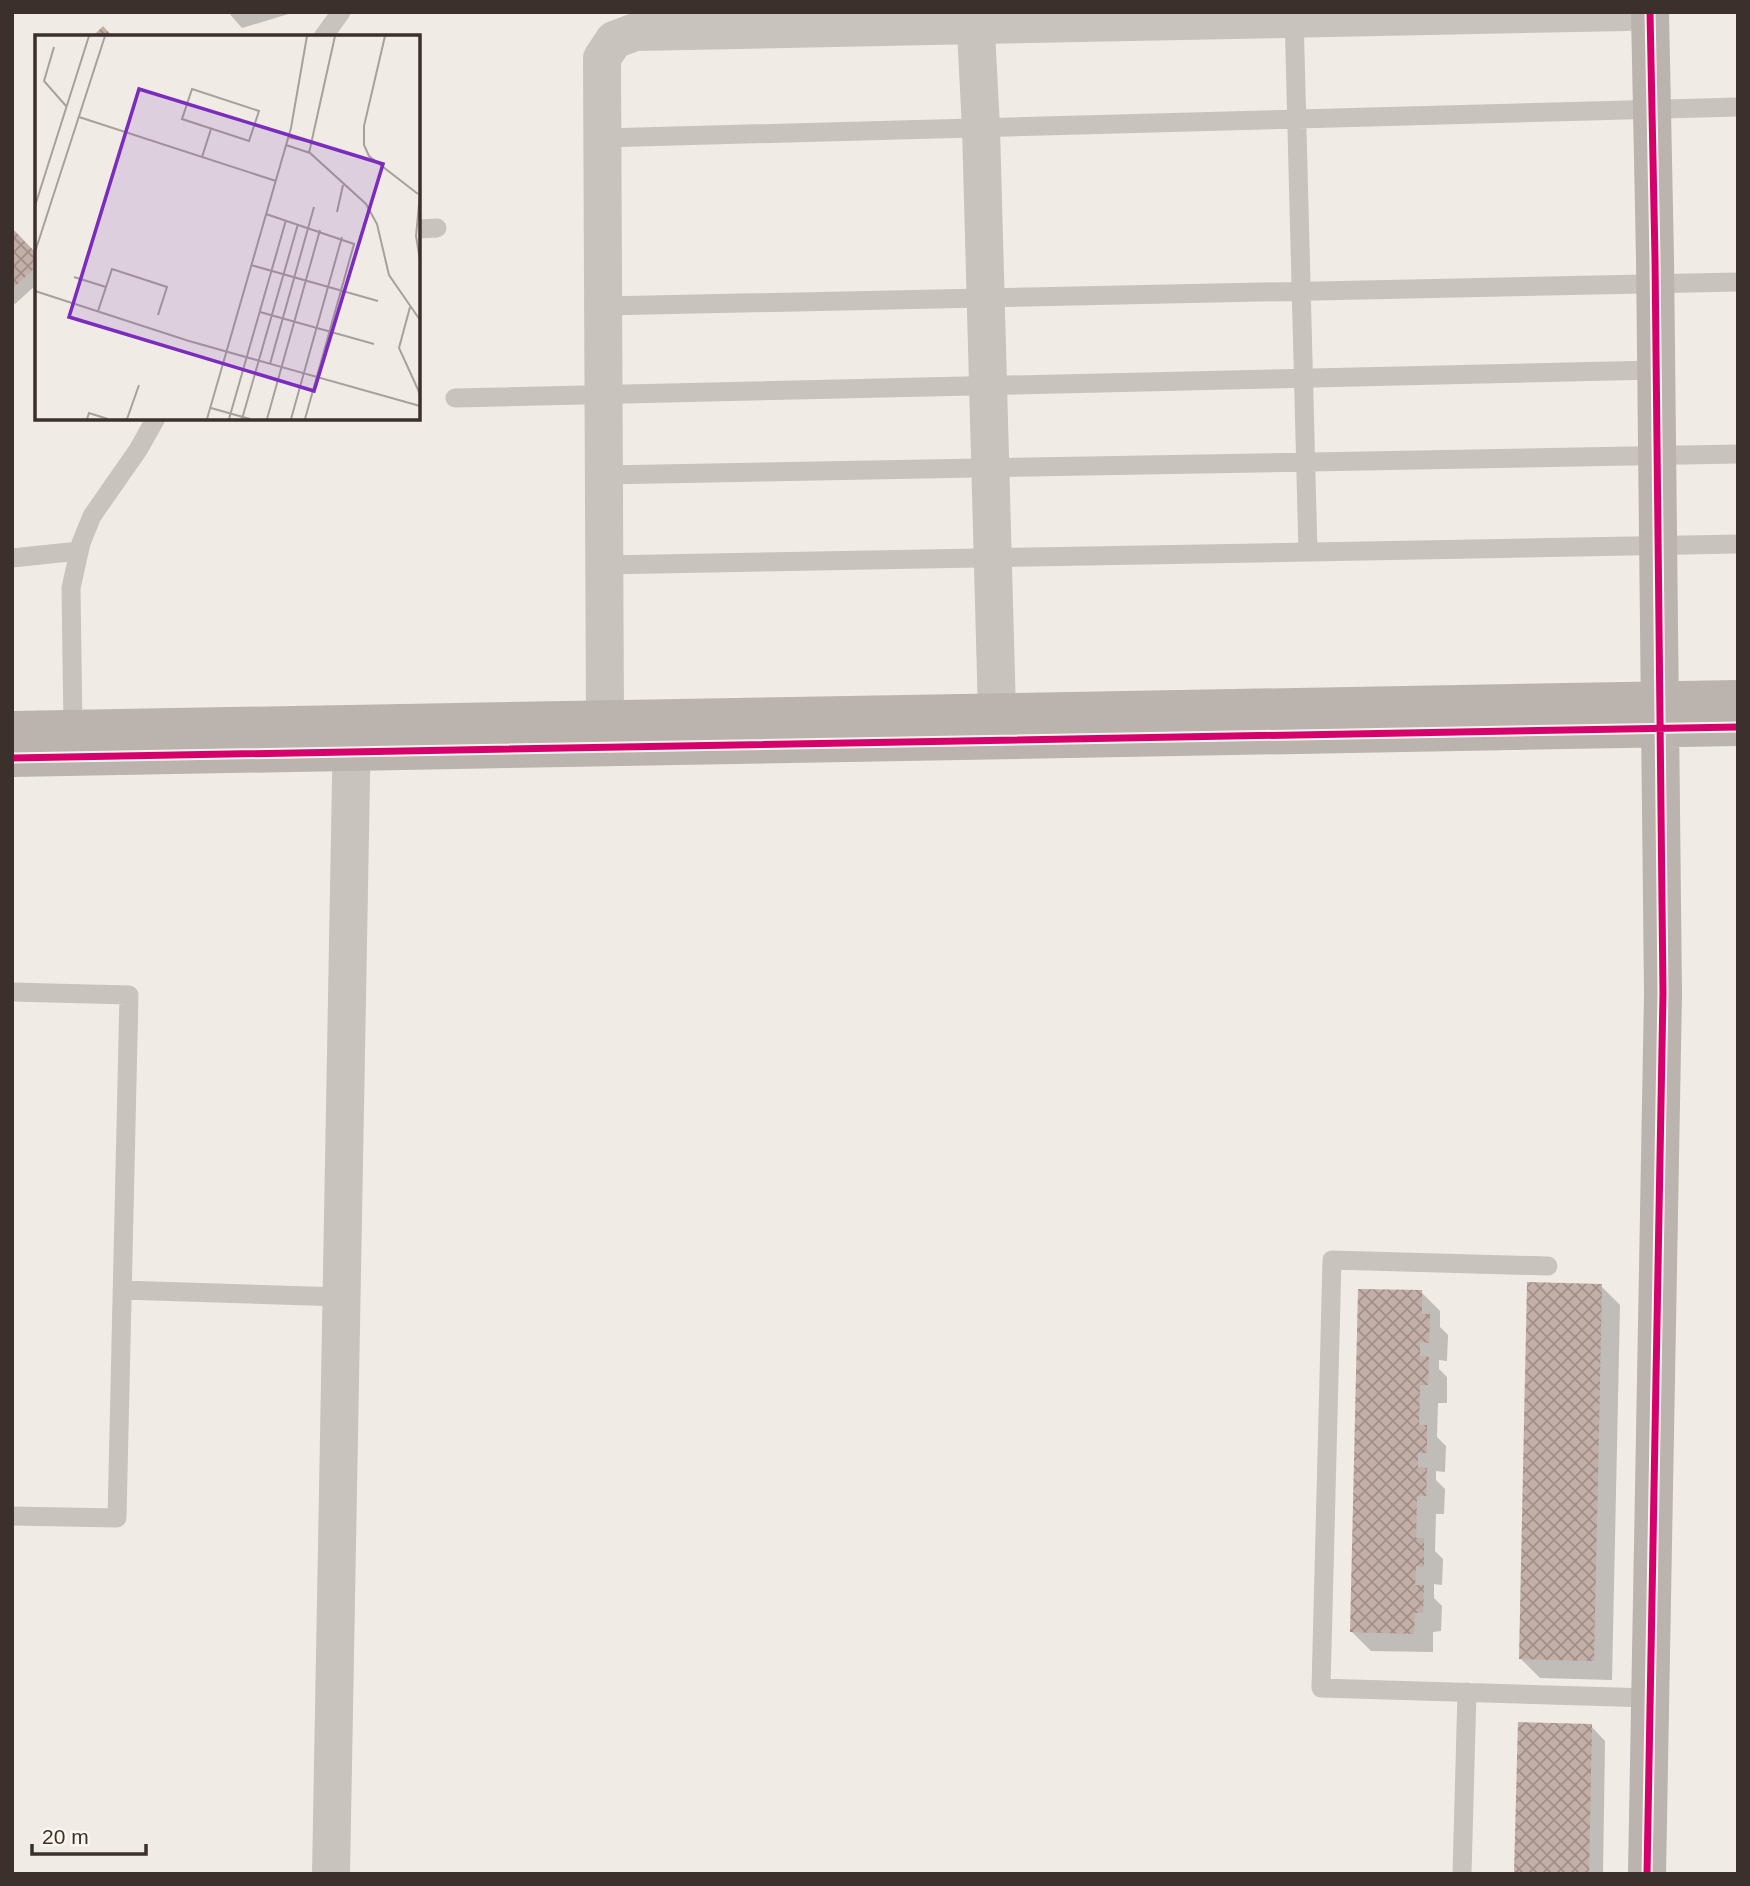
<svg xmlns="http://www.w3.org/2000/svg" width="1750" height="1886" font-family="Helvetica,sans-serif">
<defs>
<pattern id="building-cross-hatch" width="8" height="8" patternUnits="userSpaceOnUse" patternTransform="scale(1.75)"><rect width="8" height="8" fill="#c3afa7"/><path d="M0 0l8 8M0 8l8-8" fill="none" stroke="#a08f88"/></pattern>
</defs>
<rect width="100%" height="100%" fill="#f0ebe5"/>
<path fill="#0003" d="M228,12h67l-53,16z
M12,230l25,26v28l-22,20 -3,-3z
M1601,1286l19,19 -8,375 -72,-2 -19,-19z
M1421,1292l19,19v16l8,8 -1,26 -8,-1v9l8,8v26h-9l-1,34 9,9 -1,26 -9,-1v9l9,9 -1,25h-8l-1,37 8,8 -1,26 -8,-1v14l8,8 -1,25 -8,1v20l-62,-1 -19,-19z
M1591,1726l14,15 -2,133h-87z"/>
<path fill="url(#building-cross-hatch)" d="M103,26l10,11h-21z
M12,228l25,26v12l-25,23z
M1527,1282l75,2 -8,377 -75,-2z
M1358,1289l64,1v24h8l-1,29 -9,-1v14l9,1 -1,28h-8l-1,40h8v28h-9v14l9,1 -1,28h-9l-1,42h8v29l-8,-1 -1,19h9l-1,28h-8l-1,21 -64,-2z
M1518,1722l74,2 -3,150h-75z"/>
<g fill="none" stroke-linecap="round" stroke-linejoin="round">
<path stroke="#c9c3be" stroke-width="19" d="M1294,14l14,538
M323,37l18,-25
M602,138l1136,-31
M418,229l19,-1
M603,306l1135,-24
M455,398l1201,-28
M604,475l1134,-21
M12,558l67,-7
M604,565l1134,-21
M73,729l-2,-141 10,-45 11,-27 46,-66 18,-32
M12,992l117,3 -12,523 -105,-2
M1548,1266l-216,-6 -11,428 329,10
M122,1290l219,7
M1462,1874l5,-182"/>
<path stroke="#c9c3be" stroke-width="38" d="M975,12l6,116 16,585
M605,719l-3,-661 12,-18 21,-8 993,-20
M331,1874l21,-1150"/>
<path stroke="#bab3ae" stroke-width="38" d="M12,730l1726,-31
M12,758l1726,-31
M1647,1874l16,-881 -8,-735 -5,-246"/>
<defs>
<path id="cycleway" d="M12,758l1726,-31
M1647,1874l16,-881 -8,-735 -5,-246"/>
</defs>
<use href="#cycleway" stroke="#fbf5ee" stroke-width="11"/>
<use href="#cycleway" stroke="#d6006c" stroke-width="7"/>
</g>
<g transform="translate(35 35)">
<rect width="385" height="385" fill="#f0ebe5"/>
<path fill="none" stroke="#a8a09b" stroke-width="2" d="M350,1l-21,90v19l5,11 49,38M19,12l-10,34 22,25M157,54l67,22 -10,30 -67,-22zM44,82l197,64M253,102l23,5M251,110l24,8 56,51 11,20 12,51 31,45M274,118l26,-117M167,122l9,-28M385,159l-4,42 4,24M0,171l54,-170M302,177l6,-27M231,179l88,30 -49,175M0,217l70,-216M216,230l127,36M39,242l32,10M0,256l154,50 231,65M375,272l-11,41 21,46M63,276l14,-42 55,18 -9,28M225,277l114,32M235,329l44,-157M176,373l39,11M52,384l2,-6 19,6M92,384l12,-34M172,384l84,-291 16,-92M194,384l57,-199M207,384l56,-195M232,384l53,-189M256,384l51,-182"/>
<path fill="#7b2cbf" fill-opacity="0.15" stroke="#7b2cbf" stroke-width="3.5" d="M104,54l244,75 -69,227 -245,-74z"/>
<rect width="385" height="385" fill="none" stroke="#3b302b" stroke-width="3.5"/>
</g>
<rect width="1750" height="1886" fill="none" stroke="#3b302b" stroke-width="28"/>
<path d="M32 1844v10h114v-10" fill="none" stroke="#3b302b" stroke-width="3.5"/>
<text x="42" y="1844" font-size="21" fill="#3b302b" stroke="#fbf5ee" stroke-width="5" paint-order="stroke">20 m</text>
</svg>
